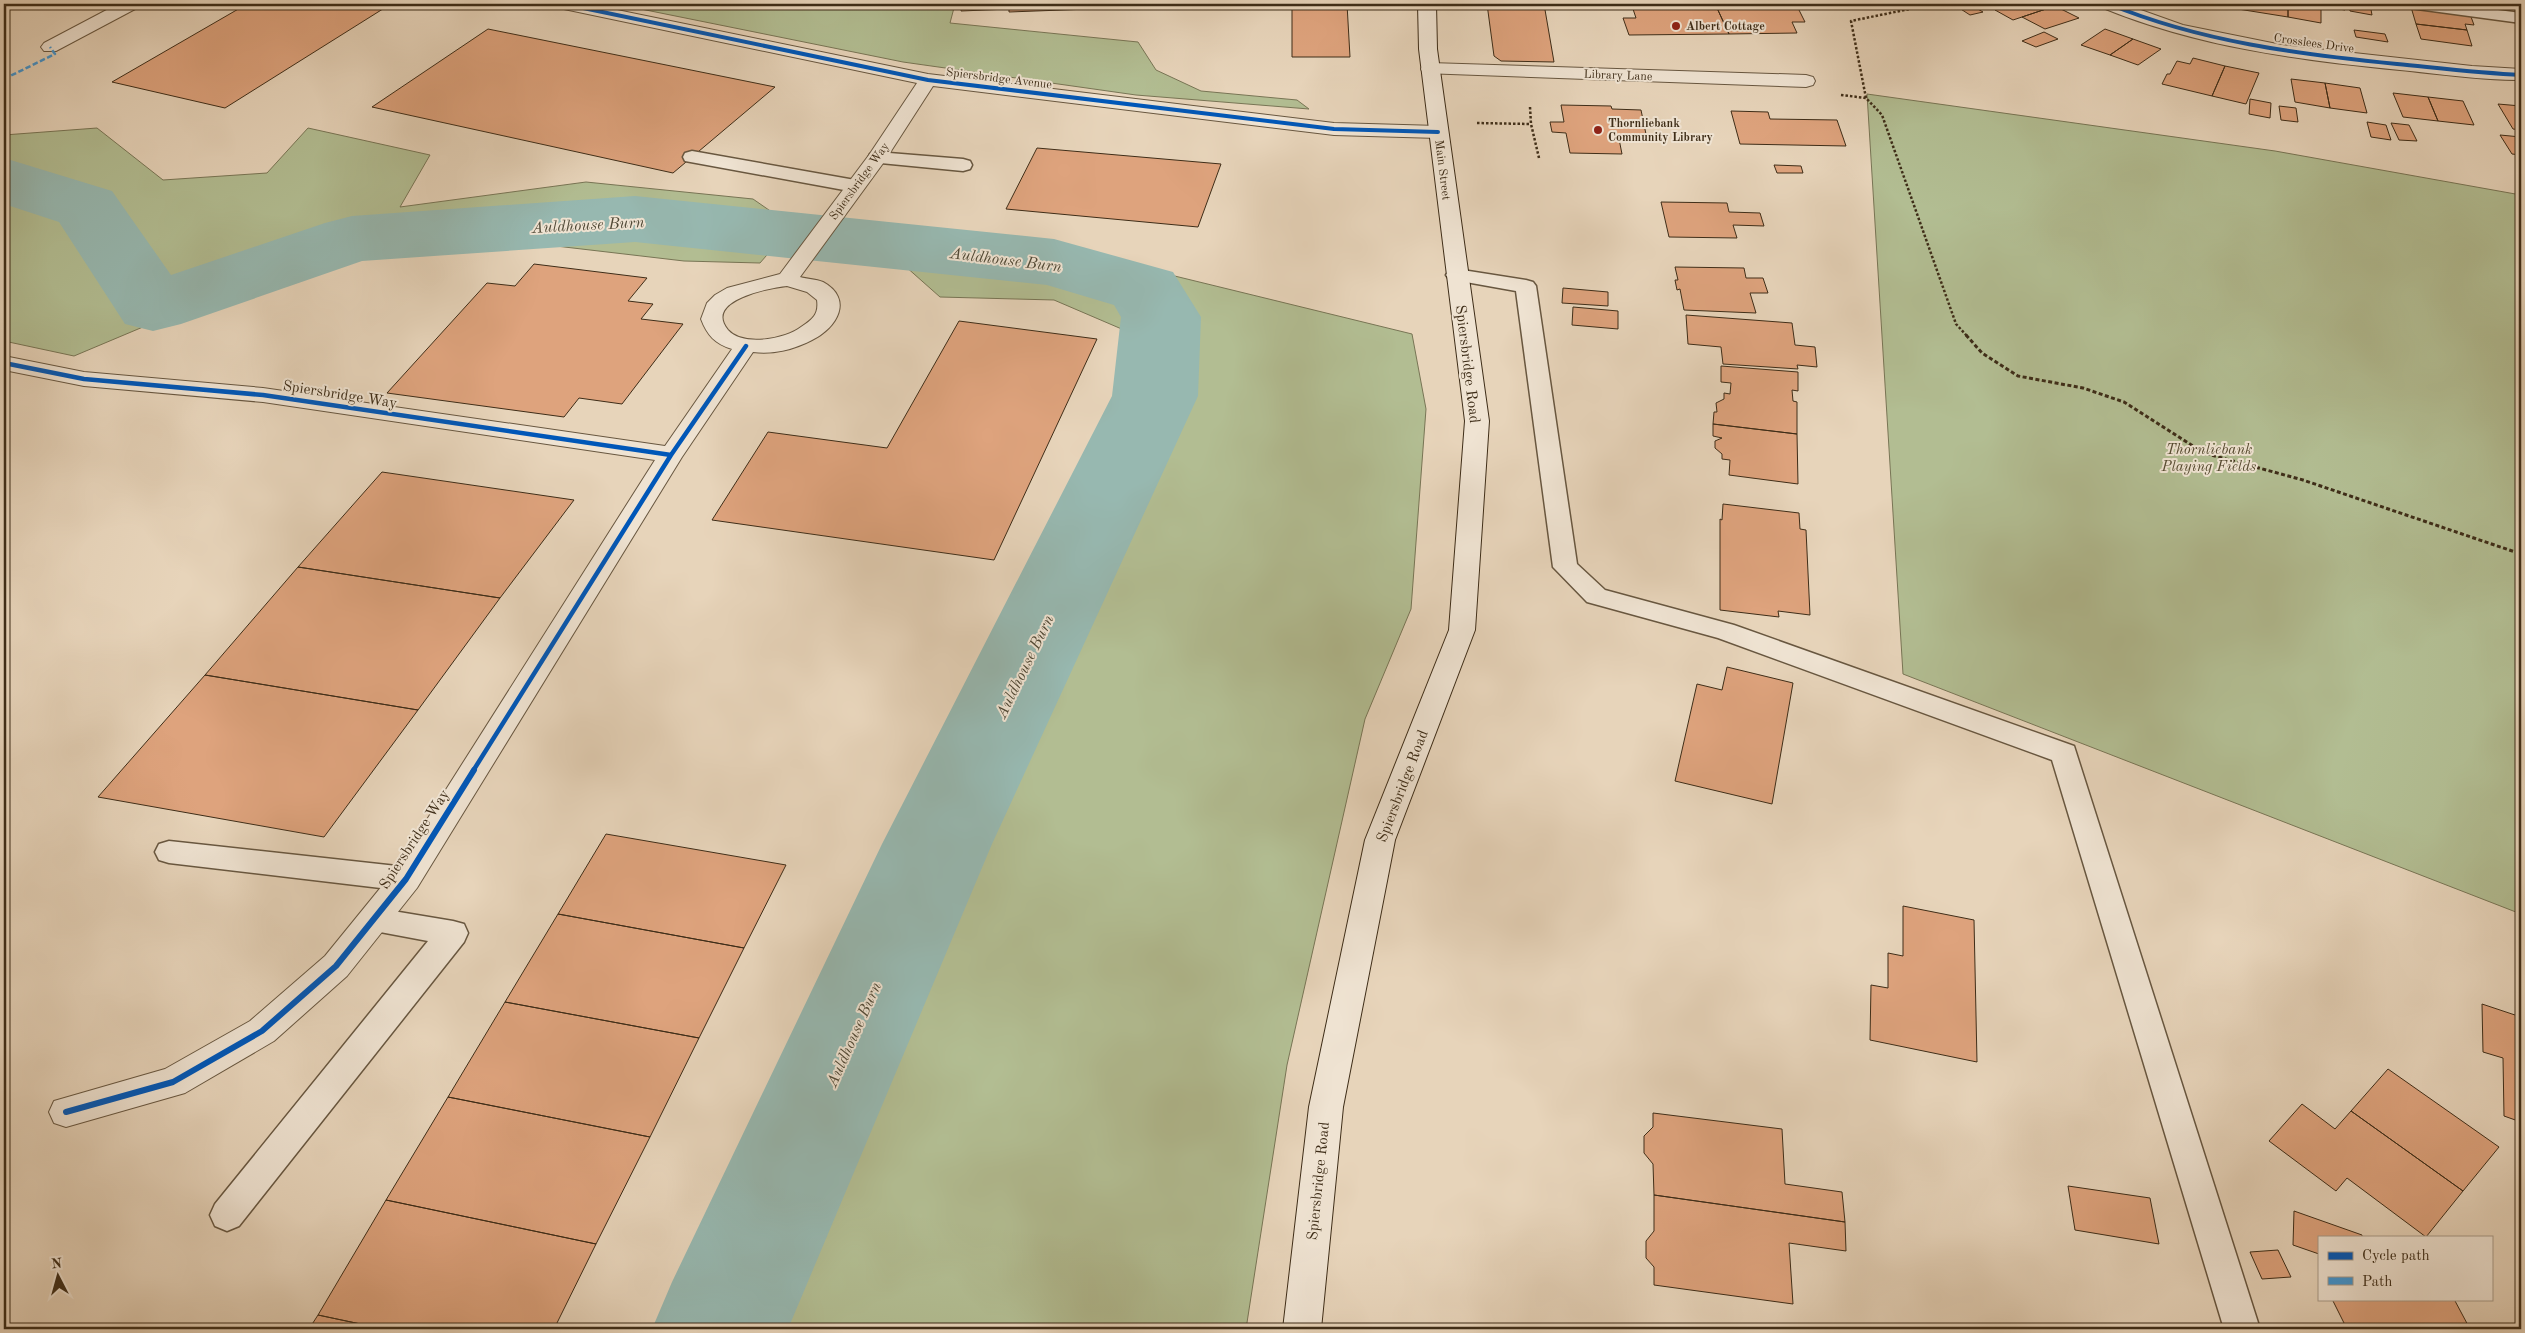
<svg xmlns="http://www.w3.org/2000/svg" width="2525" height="1333" font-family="'Old Standard TT',serif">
<rect width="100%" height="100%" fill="#e7d4ba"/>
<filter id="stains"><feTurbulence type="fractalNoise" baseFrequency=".004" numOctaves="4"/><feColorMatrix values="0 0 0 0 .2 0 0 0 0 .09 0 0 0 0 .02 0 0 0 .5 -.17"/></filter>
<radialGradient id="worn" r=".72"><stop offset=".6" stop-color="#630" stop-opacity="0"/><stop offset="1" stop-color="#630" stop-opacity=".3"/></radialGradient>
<path fill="#b2bd92" stroke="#787555" d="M623,4h332l-5,19 188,19 18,28 45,21 96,9 12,9 -173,-14 -233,-33 -282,-57z
M1867,94l408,57 246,44v719l-618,-240z
M97,128l66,52 104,-7 41,-45 122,27 -30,52 186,-25 167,17 39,27 -32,37 -76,-2 -205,-24 -184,26 -221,93 -70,-15v-206z
M1011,236l401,98 14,75 -15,200 -46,110 -78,346 -41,264h-571l477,-987 -98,-42 -114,-3 -44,-39z"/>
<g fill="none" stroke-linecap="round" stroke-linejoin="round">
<path fill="#97b8b0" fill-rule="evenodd" d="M4,158l108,33 59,84 154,-52 27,-7 283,-20 419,43 119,33 28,45 -3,79 -206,448 -204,485h-136l20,-47 210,-438 230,-448 9,-79 -7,-12 -67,-20 -412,-43 -273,19 -181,63 -28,7 -28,-7 -66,-102 -55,-18z"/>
</g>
<path fill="#dea37d" stroke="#3e2d18" d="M247,4h124l15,3 -161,101 -113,-26z
M962,4h181v3l-134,5v-3l-48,2z
M1292,4h55l3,53h-58z
M1487,4h57l10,58 -53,-1 -7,-5z
M1777,4h19l9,18h-13l5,11 -68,1 -12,-26 61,-1z
M1953,4h35l2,1 -14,3 7,4 -13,3z
M2004,4h46l5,2 -42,14 -18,-10 8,-2 -4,-3z
M2238,4h50v13l-50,-8z
M2288,4h33v19l-33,-6z
M2327,4h17l1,6 -18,-3z
M2349,4h21l2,11 -22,-4z
M2055,6l24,12 -34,11 -23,-12z
M2411,7l59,7 4,11 -9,-1 2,6 -51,-6z
M1717,8l12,26 -100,1 -6,-17h13l-3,-9z
M2416,24l51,6 5,16 -51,-7z
M488,29l287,58 -102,86 -301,-66z
M2105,29l28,10 -23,16 -29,-10z
M2354,30l31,4 3,8 -32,-5z
M2044,32l14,7 -22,8 -14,-6z
M2133,39l28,10 -23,16 -28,-10z
M2193,58l32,8 -13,30 -50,-12 5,-10h3l7,-13 13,3z
M2225,66l34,7 -13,31 -34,-8z
M2291,79l34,4 5,25 -35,-6z
M2325,83l35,5 7,25 -37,-5z
M2393,93l35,4 10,24 -35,-4z
M2428,97l35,4 11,24 -36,-4z
M2250,99l21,4 -1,15 -21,-4z
M2498,104l23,2v24l-8,-1z
M1561,105l50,1 1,3 29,1 6,29h-28l3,15 -52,-1 -4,-20 -14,-1 -2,-10h14z
M2279,106l17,2 2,14 -17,-2z
M1731,111l37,1 2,7 67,1 9,26 -106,-2z
M2367,122l19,3 5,15 -20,-3z
M2391,123l18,2 8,16 -18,-1z
M2500,135l21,2v18l-9,-1z
M1037,148l184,16 -23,63 -192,-18z
M1774,165l27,1 2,7h-26z
M1661,202l66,1 2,9 31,1 4,13 -31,-1 4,13 -68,-1z
M534,264l113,14 -19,23 25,3 -12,15 42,5 -61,80 -43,-6 -15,19 -177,-24 100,-110 28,3z
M1675,267l69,1 2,10h17l5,15h-18l6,20 -72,-3 -4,-21 -3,1 -2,-10h3z
M1563,288l45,4v14l-46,-3z
M1573,307l45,4v18l-46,-4z
M1686,315l106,8 3,22 20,2 2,20 -20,-2 1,4 -75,-5 -2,-17 -33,-3z
M959,321l138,18 -103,221 -282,-40 56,-88 119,16z
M1721,366l77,6v19l-6,-1 1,11 4,1v32l-84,-10 1,-12h3l-1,-9 8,-4v-6l6,1 1,-11 -10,-1z
M1713,424l84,10 1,50 -69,-9 1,-15 -8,-1v-5l-7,-6v-7l7,-3 -9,-2z
M382,472l192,28 -74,98 -202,-31z
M1723,504l76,9 1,16 6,1 4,85 -32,-4 1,6 -59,-7v-91l2,1z
M298,567l202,31 -82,112 -213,-35z
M1727,667l66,16 -21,121 -97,-23 22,-97 25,6z
M205,675l213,35 -94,127 -226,-40z
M606,834l180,31 -42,83 -186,-34z
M1903,906l71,14 3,142 -107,-22 1,-55 17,3v-35l15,3z
M558,914l186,34 -45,90 -194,-36z
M505,1002l194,36 -49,99 -202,-40z
M2482,1004l39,13v105l-17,-6 -1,-58 -20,-6z
M2388,1069l111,78 -36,44 -112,-80z
M448,1097l202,40 -54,107 -210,-44z
M2302,1104l33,25 16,-18 112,80 -37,46 -79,-59 -11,13 -67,-50z
M1653,1113l129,16 3,55 57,8 3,30 -191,-27 -1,-31 -9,-11v-17l9,-9z
M2068,1186l82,12 9,46 -84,-14z
M1654,1195l191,27 1,29 -57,-8 4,61 -139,-19v-18l-8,-9v-17l8,-10z
M386,1200l210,44 -42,85h-170l-66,-14z
M2294,1211l68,24v2h-43v17l-26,-9z
M2278,1250l13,27 -29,2 -12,-27z
M2332,1299h122l16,30h-123z
M318,1315l66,14h-75z"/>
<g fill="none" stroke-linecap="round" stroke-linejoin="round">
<defs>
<path id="lane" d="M2409,4h43l69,9v10l-104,-14 -6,-1z
M692,151l163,29 7,2 3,4 -3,4 -7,2 -170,-31 -2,-4 2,-4z
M877,152l86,7 7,2 2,4 -2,4 -7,2 -93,-9 -2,-4 2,-4z
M1456,269l70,11 7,2 3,4 41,278 28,26 129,35 340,121 186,583h-36l-172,-569 -334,-122 -131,-36 -34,-35 -37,-276 -67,-12 -3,-4 3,-4z
M169,841l237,26 10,4 5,8 -5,8 -10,4 -237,-28 -10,-3 -4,-8 4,-8z
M375,908l78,13 11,3 4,9 -4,9 -225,284 -12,5 -12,-5 -5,-11 5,-11 213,-263 -64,-12 -4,-9 4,-9z"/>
<path id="street" d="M118,4h22l-3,4 -81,43h-12l-3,-4 3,-4z
M555,4h33l340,70 406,49 104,3 7,2 3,4 -3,4 -7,2 -104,-3 -401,-49 -49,76 -84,115c7,2 16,2 23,5 31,17 14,46 -11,58 -17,9 -39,15 -59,12l-71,105 -265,431 -70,88 -73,65 -89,52 -119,34 -12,-4 -5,-11 5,-11 111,-32 85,-48 75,-65 70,-86 260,-410 -392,-58 -179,-16 -80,-16v-14l80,16 179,16 402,58 67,-97c-17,-5 -25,-14 -31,-30l6,-16 8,-8 12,-7 53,-14 89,-119 48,-72 -353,-74 -6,-1zM787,286l20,6 10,8c2,14 -4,19 -16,27 -15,12 -58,20 -73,3 -25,-30 42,-42 59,-44z
M2100,4h24l59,21 99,20 190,21 49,3v11c-40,0 -81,-6 -121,-10 -102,-10 -202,-23 -297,-62z
M1430,63l376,12 7,2 2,4 -2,4 -7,2 -383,-14 -2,-4 2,-4z"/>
<path id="secondary" d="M1418,4h18l1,45 52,372 -14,209 -80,210 -52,267 -22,222h-38l26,-222 56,-267 84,-210 16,-209 -46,-372z"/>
</defs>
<use href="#lane" stroke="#685740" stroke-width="3"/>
<use href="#street" stroke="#685740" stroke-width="2"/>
<use href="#secondary" stroke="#3e2d18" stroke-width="2"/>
<path stroke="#3e2d18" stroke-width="2.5" stroke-dasharray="2.5 2" stroke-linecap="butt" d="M1841,95l25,3 16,17 74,209 11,12
M1866,98l-15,-77 83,-17
M1530,107l1,17 8,34
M1477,123l54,1"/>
<path stroke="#3e2d18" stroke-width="3" stroke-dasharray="4 2.5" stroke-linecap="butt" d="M1966,335l16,18 36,23 65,12 41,14 80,51 99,27 218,74"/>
<use href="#lane" fill="#efe3d2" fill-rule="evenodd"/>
<use href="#street" fill="#efe3d2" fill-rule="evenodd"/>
<use href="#secondary" fill="#efe3d2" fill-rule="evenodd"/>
<path stroke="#3f96d4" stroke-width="2.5" stroke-dasharray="5.5 2.5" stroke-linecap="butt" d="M4,79l51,-25 -5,-7"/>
<defs>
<path id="cycleway-far2" d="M564,4l364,76 406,49 104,3
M2109,4c92,38 189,50 288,60 41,4 82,9 124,11"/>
<path id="cycleway-far1" d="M4,363l80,16 179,16 408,60
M473,771l198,-316 75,-109"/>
<path id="cycleway" d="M66,1112l107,-30 89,-51 74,-65 70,-87 68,-109"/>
</defs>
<use href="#cycleway-far2" stroke="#efe3d2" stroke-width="6"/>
<use href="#cycleway-far1" stroke="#efe3d2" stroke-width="8"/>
<use href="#cycleway" stroke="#efe3d2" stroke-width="9"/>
<use href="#cycleway-far2" stroke="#0057b8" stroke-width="4"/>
<use href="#cycleway-far1" stroke="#0057b8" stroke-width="4.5"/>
<use href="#cycleway" stroke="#0057b8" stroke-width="6"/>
</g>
<g fill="#8f2418" stroke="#efe3d2" stroke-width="2">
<circle cx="1676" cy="26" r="5"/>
<circle cx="1598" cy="130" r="5"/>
</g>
<g text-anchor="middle" stroke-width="4" stroke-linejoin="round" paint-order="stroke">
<g font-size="12" font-weight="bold" fill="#3e2d18" stroke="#efe3d2" text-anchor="start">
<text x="1686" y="30">Albert Cottage</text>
<text x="1608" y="127">Thornliebank<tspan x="1608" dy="14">Community Library</tspan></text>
</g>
<g font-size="12" fill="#3e2d18" stroke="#efe3d2">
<text transform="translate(2314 43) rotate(8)" y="4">Crosslees Drive</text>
<text transform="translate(1618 75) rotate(2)" y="4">Library Lane</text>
<text transform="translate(999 78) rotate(7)" y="4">Spiersbridge Avenue</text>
<text transform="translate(1443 170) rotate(83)" y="4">Main Street</text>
<text transform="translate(859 181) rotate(-54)" y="4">Spiersbridge Way</text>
</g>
<g font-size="15" fill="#3e2d18" stroke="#efe3d2">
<text transform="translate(1468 364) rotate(83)" y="5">Spiersbridge Road</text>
<text transform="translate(340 394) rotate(9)" y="5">Spiersbridge Way</text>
<text transform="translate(1402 786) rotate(-69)" y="5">Spiersbridge Road</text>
<text transform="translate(414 839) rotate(-57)" y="5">Spiersbridge Way</text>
<text transform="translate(1318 1181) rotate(-84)" y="5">Spiersbridge Road</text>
</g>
<g font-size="15" font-style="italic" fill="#554a30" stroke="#efe3d2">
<text x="2209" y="454">Thornliebank<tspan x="2209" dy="17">Playing Fields</tspan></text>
</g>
<g font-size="16" font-style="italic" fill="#504936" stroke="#efe3d2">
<text transform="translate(588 224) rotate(-3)" y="6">Auldhouse Burn</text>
<text transform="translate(1006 259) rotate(7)" y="6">Auldhouse Burn</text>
<text transform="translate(1024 666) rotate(-64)" y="6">Auldhouse Burn</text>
<text transform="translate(853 1034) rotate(-66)" y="6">Auldhouse Burn</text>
</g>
</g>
<rect width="2525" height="1333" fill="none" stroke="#e7d4ba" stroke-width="20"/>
<rect x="5" y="5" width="2515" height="1323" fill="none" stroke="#3e2d18" stroke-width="2.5"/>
<rect x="10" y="10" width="2505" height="1313" fill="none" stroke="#3e2d18"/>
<rect x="2318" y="1236" width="175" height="65" fill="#efe3d2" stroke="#a89a88"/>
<rect x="2328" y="1252" width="25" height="8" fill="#0057b8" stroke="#a89a88"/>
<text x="2362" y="1260" font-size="15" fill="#3e2d18">Cycle path</text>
<rect x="2328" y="1277" width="25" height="8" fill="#3f96d4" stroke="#a89a88"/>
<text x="2362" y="1286" font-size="15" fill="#3e2d18">Path</text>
<g transform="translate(58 1276) rotate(354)" stroke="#efe3d2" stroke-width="4" paint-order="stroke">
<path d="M0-4L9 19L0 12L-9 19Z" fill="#3e2d18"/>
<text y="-8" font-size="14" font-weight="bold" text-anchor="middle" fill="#3e2d18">N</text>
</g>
<rect width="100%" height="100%" filter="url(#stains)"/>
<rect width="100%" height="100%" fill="url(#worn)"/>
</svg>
